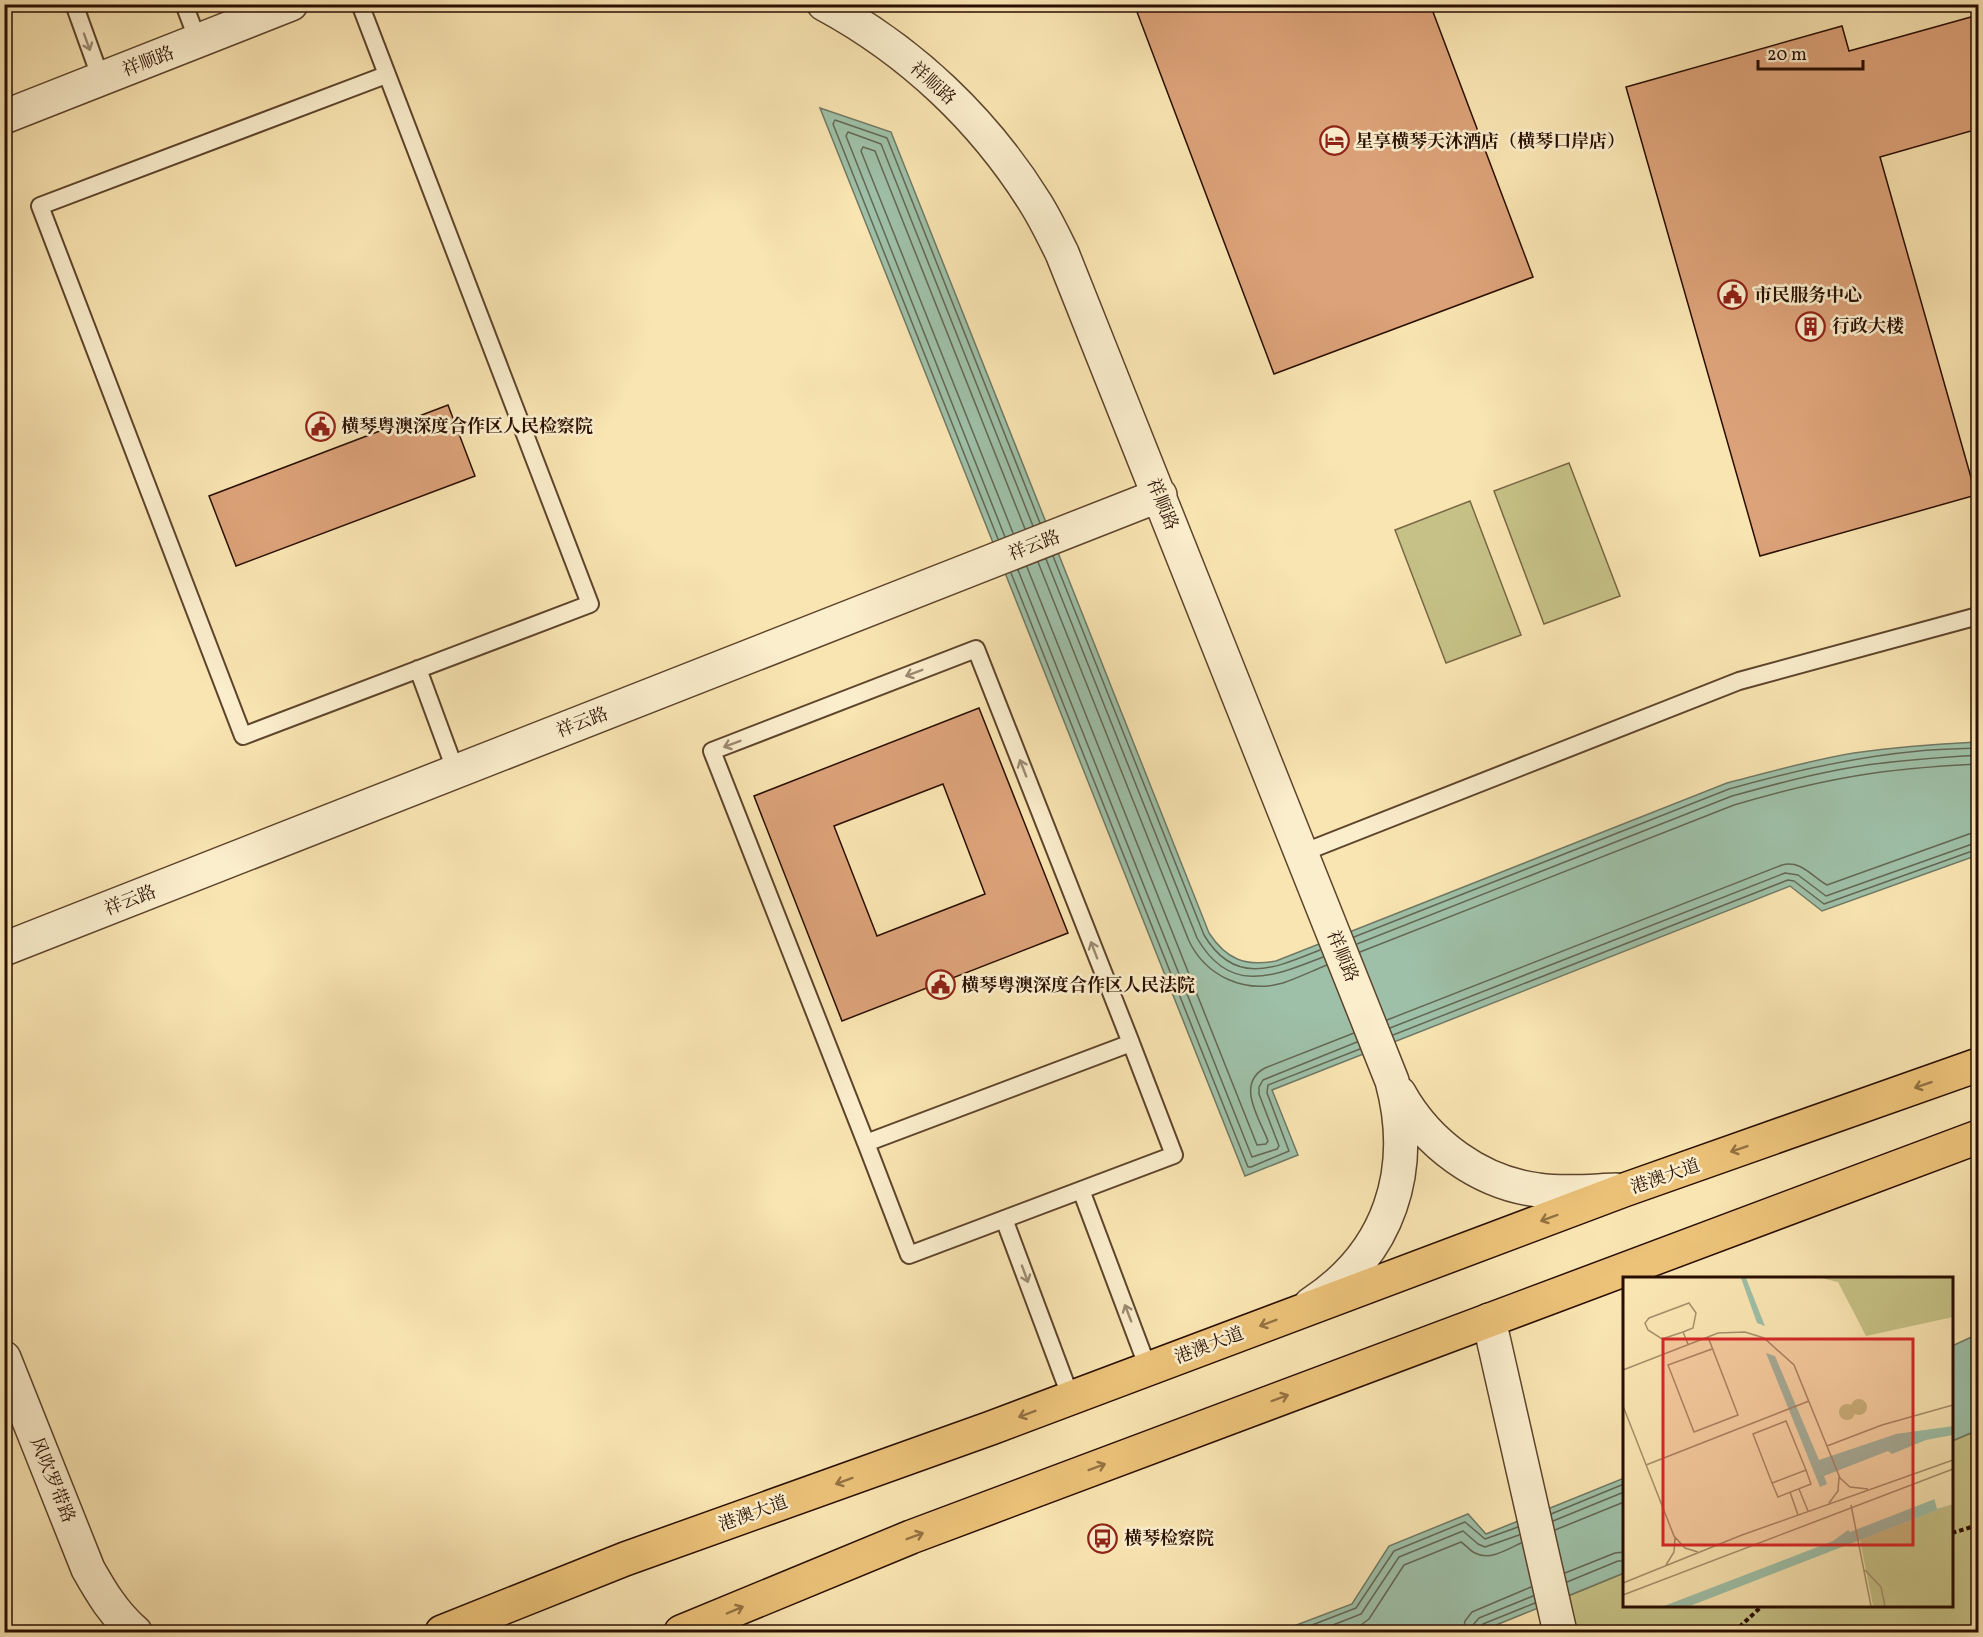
<svg xmlns="http://www.w3.org/2000/svg" width="1983" height="1637" font-family="Vollkorn,'Noto Serif SC',serif">
<rect width="100%" height="100%" fill="#f9e5b2"/>
<filter id="stains"><feTurbulence type="fractalNoise" baseFrequency=".00333" numOctaves="4"/><feColorMatrix values="0 0 0 0 .2 0 0 0 0 .09 0 0 0 0 .02 0 0 0 .5 -.17"/></filter>
<radialGradient id="worn" r=".72"><stop offset=".6" stop-color="#630" stop-opacity="0"/><stop offset="1" stop-color="#630" stop-opacity=".3"/></radialGradient>
<path fill="#c6c287" stroke="#786844" stroke-width="1.5" d="M1569,463l51,133 -76,28 -50,-133z
M1470,501l51,134 -75,28 -51,-133z
M1978,1430v202h-402l-8,-36 56,-23v33h328v-165z"/>
<path fill="#9ec0a8" stroke="#6f7965" stroke-width="1.5" d="M820,108l71,24 318,801c17,26 36,34 67,28l451,-178c42,-11 84,-23 127,-30 41,-6 82,-9 124,-11v113l-156,56 -32,-25 -518,204 26,65 -53,21z
M1978,1334v96l-26,11v-95z
M1624,1478v95l-145,59h-201l74,-28 37,-58 79,-32 18,20z"/>
<g fill="none" stroke-linecap="round" stroke-linejoin="round">
<path stroke="#646754" stroke-width="1.5" d="M1013,533l-152,-382 2,-4 12,4 150,378
M1005,537l-159,-401 2,-4 33,12 152,382
M998,539l-165,-415 2,-4 52,18 153,385
M1053,556l151,379c31,52 71,33 116,15
M1046,559l151,379c33,58 77,38 126,19
M1038,562l151,379c17,35 55,53 94,42 15,-5 29,-12 44,-18
M1027,567l230,578 9,-1 2,-3c-8,-22 -33,-57 -3,-73l89,-35
M1018,570l234,587 25,-8 2,-3 -20,-52v-7l4,-7 94,-38
M1011,573l237,594h3l38,-16 -22,-58 1,-8 92,-36
M1354,937l375,-148c63,-18 125,-32 190,-38 19,-2 40,-2 59,-3
M1357,944l375,-148c40,-11 80,-22 122,-29 41,-7 83,-9 124,-12
M1360,952l374,-147c40,-12 80,-22 121,-29 41,-7 82,-10 123,-12
M1387,1020l395,-155c20,-5 30,12 45,20l142,-51 9,-1
M1390,1028l395,-155 13,2 28,21 152,-54
M1393,1035l395,-155 6,1 30,23 154,-55
M1551,1514l73,-30
M1553,1521l71,-29
M1555,1530l69,-28
M1565,1573l50,-20 9,-1
M1567,1582l51,-21h6
M1294,1632l62,-24 38,-57 71,-29 20,17 33,-12
M1315,1632l46,-18 38,-57 64,-26 15,13 7,3 34,-12
M1340,1632l21,-7 8,-6 35,-54 57,-23c5,3 9,9 14,11 15,8 33,-4 46,-10
M1463,1632l2,-11 7,-9 59,-25
M1472,1632l1,-7 6,-7 54,-22
M1479,1632l1,-4 3,-4 52,-21"/>
</g>
<path fill="#dca279" stroke="#290e00" stroke-width="1.5" fill-rule="evenodd" d="M1134,4h296l103,273 -259,97z
M1978,15v114l-98,28 96,338 -216,61 -134,-469 216,-61 7,25z
M448,405l27,71 -239,90 -27,-70z
M979,708l89,225 -226,88 -88,-225zM943,784l42,110 -108,42 -43,-110z"/>
<g fill="none" stroke-linecap="round" stroke-linejoin="round">
<defs>
<path id="lane" d="M74,4l27,75
M184,4l14,37
M360,4l230,600 -347,132 -203,-530 346,-131
M418,669l38,103
M1302,853l437,-172 239,-65
M1131,1043l43,112 -265,100 -43,-112z
M866,1143l-154,-392 264,-102 155,394
M1081,1190l67,178
M1004,1219l67,179"/>
<path id="street" d="M824,4c87,47 160,116 212,200 10,16 18,33 26,49l330,828c24,89 -2,172 -81,223
M4,117l287,-113
M4,949l1156,-454
M1399,1093c28,51 81,90 139,97 26,4 52,1 78,0
M1489,1320l71,312
M4,1358l84,211c13,23 26,45 47,63"/>
<path id="primary" d="M442,1632l183,-73 366,-131 633,-238 354,-125
M681,1632l230,-95 1067,-400"/>
</defs>
<use href="#lane" stroke="#5d442c" stroke-width="20"/>
<use href="#street" stroke="#5d442c" stroke-width="36"/>
<use href="#primary" stroke="#290e00" stroke-width="36"/>
<path stroke="#290e00" stroke-width="4" stroke-dasharray="4.5 3" stroke-linecap="butt" d="M1952,1533l26,-8
M1734,1632l28,-26"/>
<use href="#lane" stroke="#fbeecd" stroke-width="16"/>
<use href="#street" stroke="#fbeecd" stroke-width="33"/>
<use href="#primary" stroke="#ecc279" stroke-width="33"/>
</g>
<defs><path id="oneway-shaft" d="M-6 0H5M1.5-3L5.5 0L1.5 3" fill="none" stroke-width="1.6" stroke-linecap="round" stroke-linejoin="round" transform="scale(1.5)"/></defs>
<g stroke="#9c8971">
<use href="#oneway-shaft" transform="translate(87 42) rotate(70)"/>
<use href="#oneway-shaft" transform="translate(914 673) rotate(159)"/>
<use href="#oneway-shaft" transform="translate(732 744) rotate(159)"/>
<use href="#oneway-shaft" transform="translate(1023 768) rotate(-111)"/>
<use href="#oneway-shaft" transform="translate(1094 950) rotate(-111)"/>
<use href="#oneway-shaft" transform="translate(1025 1274) rotate(70)"/>
<use href="#oneway-shaft" transform="translate(1128 1313) rotate(-111)"/>
</g>
<g stroke="#947143">
<use href="#oneway-shaft" transform="translate(1923 1085) rotate(161)"/>
<use href="#oneway-shaft" transform="translate(1739 1149) rotate(161)"/>
<use href="#oneway-shaft" transform="translate(1549 1218) rotate(160)"/>
<use href="#oneway-shaft" transform="translate(1268 1323) rotate(159)"/>
<use href="#oneway-shaft" transform="translate(1280 1398) rotate(-20)"/>
<use href="#oneway-shaft" transform="translate(1027 1414) rotate(159)"/>
<use href="#oneway-shaft" transform="translate(1097 1467) rotate(-20)"/>
<use href="#oneway-shaft" transform="translate(844 1481) rotate(160)"/>
<use href="#oneway-shaft" transform="translate(915 1536) rotate(-21)"/>
<use href="#oneway-shaft" transform="translate(735 1610) rotate(-23)"/>
</g>
<defs>
<symbol id="hotel-ring" viewBox="-11 -11 22 22"><circle r="9.5" fill="#fbeecd" stroke="#8f2418" stroke-width="1.5"/><path d="M-6-4.5h1.5V1H6V5H4.5V3h-9V5H-6ZM-4 0a1.8 1.8 0 1 1 3.6 0ZM.5 0V-2.5h3Q6-2.5 6 0Z" fill="#8f2418"/></symbol>
<symbol id="civic-ring" viewBox="-11 -11 22 22"><circle r="9.5" fill="#fbeecd" stroke="#8f2418" stroke-width="1.5"/><path d="M-.6-6.5H3V-4.5H.6V-3L4-1V1h2V6H-6V1h2V-1L-.6-3ZM-1.2 2.5V6h2.4V2.5Z" fill="#8f2418"/></symbol>
<symbol id="building-ring" viewBox="-11 -11 22 22"><circle r="9.5" fill="#fbeecd" stroke="#8f2418" stroke-width="1.5"/><path d="M-4-6H4V6H1V3H-1V6H-4ZM-2.5-4.3h1.7v1.8h-1.7ZM.8-4.3h1.7v1.8H.8ZM-2.5-1h1.7V.8h-1.7ZM.8-1h1.7V.8H.8Z" fill="#8f2418"/></symbol>
<symbol id="bus-ring" viewBox="-11 -11 22 22"><circle r="9.5" fill="#fbeecd" stroke="#8f2418" stroke-width="1.5"/><path d="M-5-6H5V4H4V6H2V4H-2V6H-4V4H-5ZM-3.5-4V0h7V-4ZM-3.5 1.2v1.5H-2V1.2ZM2 1.2v1.5H3.5V1.2Z" fill="#8f2418"/></symbol>
</defs>
<g fill-rule="evenodd">
<use href="#hotel-ring" x="1318" y="124" width="33" height="33"/>
<use href="#civic-ring" x="1716" y="278" width="33" height="33"/>
<use href="#building-ring" x="1794" y="310" width="33" height="33"/>
<use href="#civic-ring" x="304" y="410" width="33" height="33"/>
<use href="#civic-ring" x="924" y="968" width="33" height="33"/>
<use href="#bus-ring" x="1086" y="1522" width="33" height="33"/>
</g>
<g text-anchor="middle" stroke-width="5" stroke-linejoin="round" paint-order="stroke">
<g font-size="18" fill="#290e00" stroke="#fbeecd">
<text transform="translate(148 61) rotate(-21)" y="6">祥顺路</text>
<text transform="translate(933 83) rotate(42)" y="6">祥顺路</text>
<text transform="translate(1163 504) rotate(68)" y="6">祥顺路</text>
<text transform="translate(1034 545) rotate(-21)" y="6">祥云路</text>
<text transform="translate(582 722) rotate(-21)" y="6">祥云路</text>
<text transform="translate(130 900) rotate(-21)" y="6">祥云路</text>
<text transform="translate(1343 956) rotate(68)" y="6">祥顺路</text>
<text transform="translate(1665 1176) rotate(-19)" y="6">港澳大道</text>
<text transform="translate(1209 1345) rotate(-21)" y="6">港澳大道</text>
<text transform="translate(53 1480) rotate(68)" y="6">风吹罗带路</text>
<text transform="translate(753 1513) rotate(-20)" y="6">港澳大道</text>
</g>
<g font-size="18" font-weight="bold" fill="#290e00" stroke="#fbeecd" text-anchor="start">
<text x="1355" y="147">星享横琴天沐酒店（横琴口岸店）</text>
<text x="1754" y="301">市民服务中心</text>
<text x="1832" y="332">行政大楼</text>
<text x="341" y="432">横琴粤澳深度合作区人民检察院</text>
<text x="961" y="991">横琴粤澳深度合作区人民法院</text>
<text x="1124" y="1544">横琴检察院</text>
</g>
</g>
<g transform="translate(1623 1277)">
<rect width="330" height="330" fill="#f9e5b2"/>
<path d="M198,1h132v39l-87,19 -28,-54zM228 130a8 8 0 1 1 16 0a8 8 0 1 1-16 0ZM216 135a8 8 0 1 1 16 0a8 8 0 1 1-16 0ZM330,227v102h-80l-13,-66z" fill="#c6c287"/>
<path d="M118,1h5l19,48 -8,-3zM143,76l9,3 44,104 77,-26 57,-8v9l-27,5 -34,14 -4,-3 -64,25 3,8 -7,3zM330,215v12l-263,102h-26l169,-65 15,-11 2,2z" fill="#9ec0a8"/>
<path d="M330,215v12l-16,5 -3,-11z" fill="#f9e5b2"/>
<path fill="none" stroke="#a68f6b" stroke-width="1.5" d="M60,55l-21,7 -14,-9 -3,-7 4,-5 40,-15 7,10 -3,15 -10,4 5,12M85,60l30,78 -44,17 -26,-67 44,-16M0,93l95,-37 27,-1 19,6 30,27 46,113 10,9 18,2M0,129l51,130 11,12 13,4M204,169l55,-21 71,-20M23,188l163,-64M183,193l5,14 -33,13 -6,-14zM149,206l-19,-49 33,-13 20,49M176,212l9,22M167,215l8,23M206,226l9,-12 1,-14M228,228l20,101M43,288l8,-13 1,-14M242,293l16,17 4,19M0,306l119,-48 211,-75M0,318l330,-126"/>
<path fill="#d62828" fill-opacity="0.15" stroke="#d62828" stroke-width="3" d="M40,62h250v206h-250z"/>
<rect width="330" height="330" fill="none" stroke="#290e00" stroke-width="3"/>
</g>
<rect width="1983" height="1637" fill="none" stroke="#f9e5b2" stroke-width="24"/>
<rect x="6" y="6" width="1971" height="1625" fill="none" stroke="#290e00" stroke-width="3"/>
<rect x="12" y="12" width="1959" height="1613" fill="none" stroke="#290e00" stroke-width="1.5"/>
<path d="M1758 60v9h105v-9" fill="none" stroke="#290e00" stroke-width="3"/>
<text x="1767" y="60" font-size="18" fill="#290e00" stroke="#fbeecd" stroke-width="4.5" paint-order="stroke">20 m</text>
<rect width="100%" height="100%" filter="url(#stains)"/>
<rect width="100%" height="100%" fill="url(#worn)"/>
</svg>
